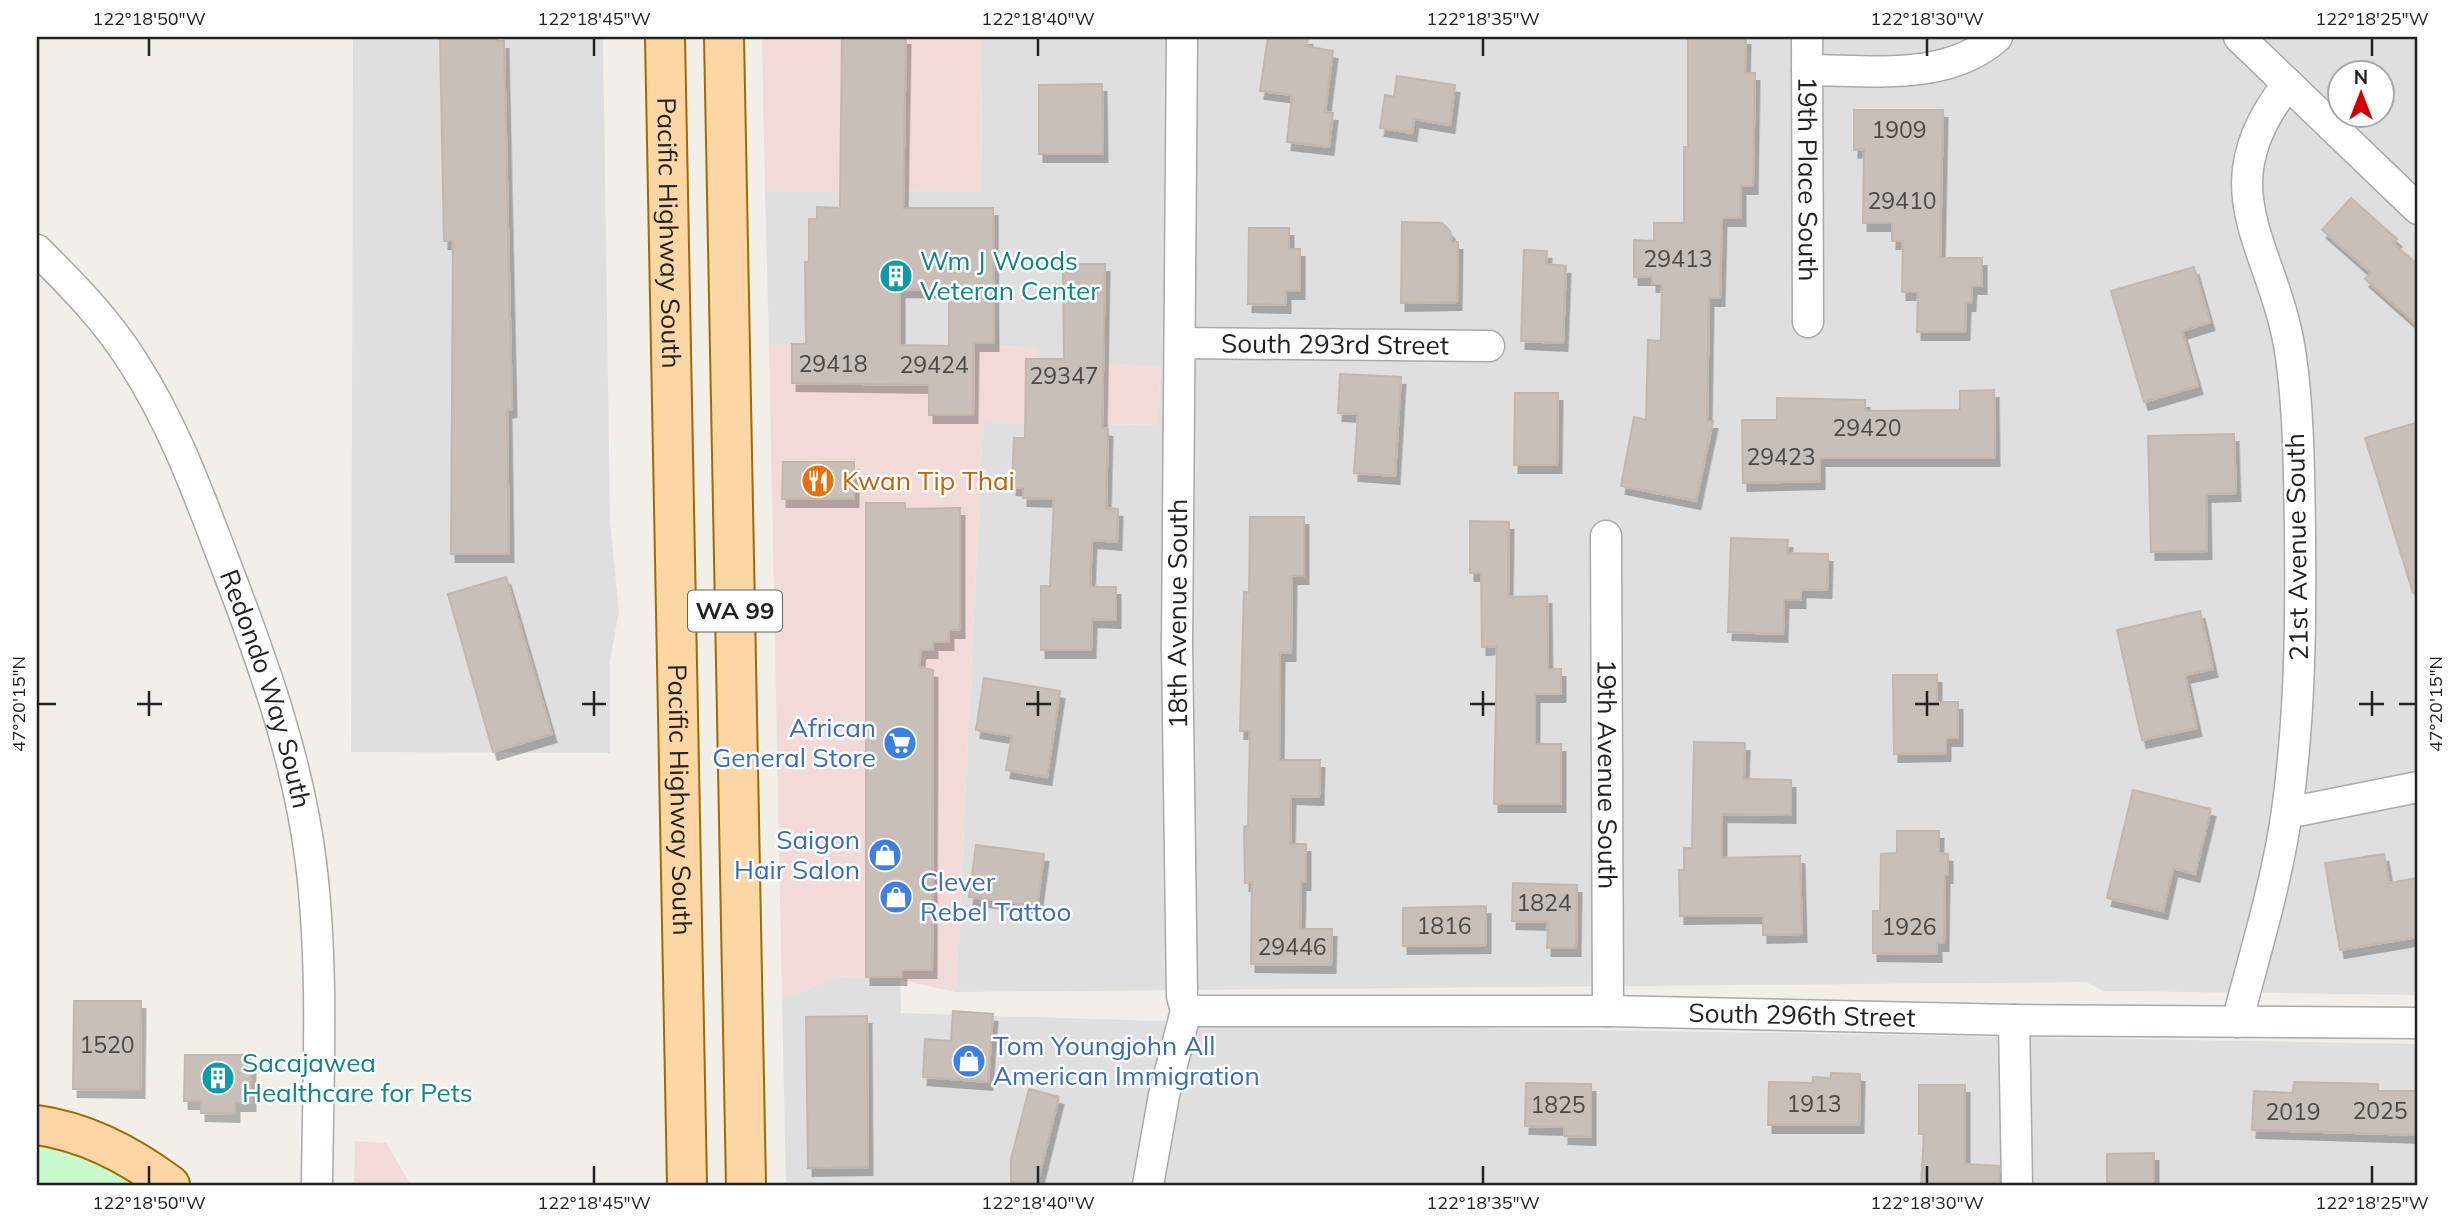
<svg xmlns="http://www.w3.org/2000/svg" width="2455" height="1222" font-family="Mulish,sans-serif">
<defs>
<filter id="shadow"><feDropShadow dx="4.5" dy="8" stdDeviation="0" flood-color="#0004"/></filter>
</defs>
<rect width="100%" height="100%" fill="#f2efe9"/>
<path fill="#e0dfdf" fill-rule="evenodd" d="M353,37h250l7,484 9,90 -9,50v92l-259,-1z
M981,37h1437v958l-314,-4 -18,-9 -1130,10 27,-570 174,3 4,-58 -123,-5v-15l-269,-2 -4,-154 217,1zM2340,74h42v42h-42z
M837,976l63,4 1,33 352,11 1165,20v141h-1632l-4,-185z"/>
<path fill="#f2dad9" d="M762,37h219l1,155 -217,-1z
M769,345l269,2v15l123,5 -4,58 -174,-3 -27,570 -56,-12 -63,-4 -55,24z
M355,1141l31,2 25,42h-57z"/>
<path fill="#c8facc" d="M37,1125l133,60h-133z"/>
<path fill="#c7bfb8" stroke="#c4b6ab" stroke-width="2" fill-rule="evenodd" filter="url(#shadow)" d="M440,37h57v4h7l8,368 -5,1 2,144h-58l2,-313h-9z
M842,37h64l-3,171h90l1,135h-20l-1,72h-44v-30l-137,-2v-39h14l-1,-82h4v-43h8v-12l23,1zM900,289l49,1v56l-49,-1z
M1268,37h40l-2,9 27,5 -8,61 8,1 -4,34 -42,-5 5,-47 -32,-4z
M1688,37h58l-1,36h10l-2,113h-12v32h-19l-2,80h-11l-2,123h6l-17,80 -75,-15 13,-69 12,3 2,-80 13,1 1,-57h-10v-7h-18v-37l20,1v-18h30v-76h4z
M1397,76l58,9 -5,40 -36,-6 -2,14 -32,-5 5,-33 9,2z
M1102,84l1,70h-64v-69z
M1854,110h89l-3,148h42v28h-10l-1,17h-5l-1,29h-48l1,-40h-16l1,-51h-11v-18h-29l1,-74 -10,1z
M2351,198l46,41 -4,4 25,22v61l-53,-47 6,-6 -49,-43z
M1402,222l40,1 8,8 2,11h6l-1,60 -56,1z
M1249,228h40v21h11v42h-14v14l-38,-1z
M1524,250l23,1 -1,13 20,2 -3,77 -42,-2z
M1063,264h42l-3,164 6,1 -2,79 12,1 -1,33 -25,-2 -2,47h26v33l-24,-1 -1,31h-50v-64h9l4,-87 -31,-1v-10l-11,-1 2,-49h11l1,-79h38z
M2194,267l16,55 -28,9 16,55 -54,16 -33,-111z
M1340,374l61,3 -6,99 -41,-3 4,-59 -20,-1z
M1994,390l1,68h-175v23l-77,2 -1,-63h35v-22l88,2v11l95,-1v-19z
M1515,393h43l-1,72h-43z
M2418,422v171h-5l-48,-155z
M2234,434l2,59 -30,1 1,57 -56,1 -3,-116z
M783,462h71v37h-72z
M866,503h39v6l55,-1v122h-11v12h-16v8h-12l-2,17 14,3 -1,300h-30v7h-36z
M1250,517h54v59h-12l-1,77h-11l-1,107h41l-1,37 -28,-1 -1,48h16v38h-5l-1,47h32l-1,36 -80,-1 1,-82 -7,1 -1,-56 4,-1 2,-95h-10l4,-139h5z
M1470,521l39,1 -1,75 39,-1 1,73h13v25h-26v50h26v60h-67l3,-158 -15,1 -1,-74h-11z
M1731,538l57,2 -1,13 41,1 -1,36 -26,-1v11h-17l-1,34 -55,-2z
M506,577l46,157 -59,18 -45,-158z
M2200,611l13,58 -28,6 12,53 -55,12 -25,-110z
M1893,675h44v27h21v36h-12v15l-52,1z
M984,678l76,13 -13,86 -41,-7 6,-34 -36,-6z
M1694,742l51,1 -1,36 47,1v35l-69,-1v44l78,-2 2,78 -39,1v-20l-83,1 -1,-46h5v-22h8z
M2133,790l78,19 -16,65 -22,-6 -10,43 -56,-13z
M1897,831h42v22l9,1v21h-3l-1,68h-7v11l-64,-1v-42h7l1,-57 16,-1z
M976,845l68,9 -7,52 -68,-9z
M2384,854l5,29 29,-5v59l-78,13 -15,-87z
M1513,883l64,2 -1,63h-29l1,-26 -36,-1z
M1486,906v39l-83,1v-38z
M74,1001h67l-1,89 -67,-1z
M953,1011l40,3 -5,68 -65,-5 2,-38 26,2z
M867,1016l1,151 -60,1 -2,-151z
M185,1055h66v48h-16v11l-34,-1v-12h-17z
M1831,1073l29,1 -1,51h-91l1,-43 44,1v-6l18,1z
M2294,1082l84,2v7h40v44l-166,-5 2,-39 39,2z
M1526,1083l65,1v53l-27,-1v-9l-39,-1z
M1919,1085h46v79l34,2v19h-78l3,-51h-5z
M1029,1089l30,8 -22,88h-26v-26z
M2154,1153v32h-47v-31z"/>
<g fill="none" stroke-linecap="round" stroke-linejoin="round">
<defs>
<g id="minor">
<path id="s1" d="M1807,37l1,285"/>
<path d="M2239,37l179,172"/>
<path d="M1807,70c63,0 140,12 190,-33"/>
<path id="s2" d="M37,250c35,35 69,69 96,112 40,62 64,128 90,196 38,99 75,199 88,305 13,106 7,216 6,322"/>
<path id="s3" d="M1181,343l308,3"/>
<path id="s4" d="M1606,536l2,475"/>
<path d="M2287,813l131,-26"/>
<path id="s5" d="M1186,1011h422l406,9 404,3"/>
<path d="M2014,1020l3,165"/>
<path d="M2237,1022c18,-69 40,-140 50,-211 13,-93 14,-186 13,-280 -1,-57 -1,-117 -9,-174 -15,-110 -89,-166 -3,-273"/>
<path id="s6" d="M1148,1185l16,-90 22,-84 -4,-15 -5,-351 5,-608"/>
</g>
<g id="major">
<path id="s7" d="M665,37l22,1148"/>
<path d="M724,37l22,1148"/>
<path d="M37,1125c50,7 93,30 133,60"/>
</g>
</defs>
<use href="#minor" stroke="#a9a9a9" stroke-width="33"/>
<use href="#major" stroke="#a06b00" stroke-width="42"/>
<use href="#minor" stroke="#fff" stroke-width="30"/>
<use href="#major" stroke="#fcd6a4" stroke-width="38"/>
</g>
<path fill="none" stroke="#222" stroke-width="2.5" d="M149,38v18M594,38v18M1038,38v18M1483,38v18M1927,38v18M2372,38v18M149,691v25M594,691v25M1038,691v25M1483,691v25M1927,691v25M2372,691v25M38,704h18M137,704h25M582,704h24M1026,704h25M1470,704h25M1915,704h24M2359,704h25M2399,704h17M149,1166v18M594,1166v18M1038,1166v18M1483,1166v18M1927,1166v18M2372,1166v18"/>
<defs>
<symbol id="building-disc" viewBox="-11 -11 22 22"><circle r="9.5" fill="#0f9aa8" stroke="#fff"/><path d="M-4-6H4V6H1V3H-1V6H-4ZM-2.5-4.3h1.7v1.8h-1.7ZM.8-4.3h1.7v1.8H.8ZM-2.5-1h1.7V.8h-1.7ZM.8-1h1.7V.8H.8Z" fill="#fff"/></symbol>
<symbol id="restaurant-disc" viewBox="-11 -11 22 22"><circle r="9.5" fill="#e8710a" stroke="#fff"/><path d="M-5-6h1v4h1v-4h1v4h1v-4h1v5L-1.5 .5V6h-2V.5L-5-1ZM5-6V6H3V1.5H1.5Q1.5-4 5-6Z" fill="#fff"/></symbol>
<symbol id="supermarket-disc" viewBox="-11 -11 22 22"><circle r="9.5" fill="#3f7fe0" stroke="#fff"/><path d="M-6-5.5h2.5l.6 2H6L4.5 2H-2.5L-4.4-4H-6ZM-1.5 3.2a1.3 1.3 0 1 0 .1 0ZM3 3.2a1.3 1.3 0 1 0 .1 0Z" fill="#fff"/></symbol>
<symbol id="shop-disc" viewBox="-11 -11 22 22"><circle r="9.5" fill="#3f7fe0" stroke="#fff"/><path d="M-5-2.5h2.3a2.7 3.5 0 0 1 5.4 0H5L5.5 6h-11ZM-1.5-2.5h3a1.5 2.3 0 0 0-3 0Z" fill="#fff"/></symbol>
</defs>
<g fill-rule="evenodd">
<use href="#building-disc" x="877" y="257" width="38" height="38"/>
<use href="#restaurant-disc" x="799" y="462" width="38" height="38"/>
<use href="#supermarket-disc" x="881" y="724" width="38" height="38"/>
<use href="#shop-disc" x="866" y="836" width="38" height="38"/>
<use href="#shop-disc" x="877" y="878" width="38" height="38"/>
<use href="#shop-disc" x="950" y="1042" width="38" height="38"/>
<use href="#building-disc" x="199" y="1059" width="38" height="38"/>
</g>
<g text-anchor="middle" stroke-width="5" stroke-linejoin="round" paint-order="stroke">
<g font-size="23" fill="#4b4948">
<text x="1899" y="138">1909</text>
<text x="1902" y="209">29410</text>
<text x="1678" y="267">29413</text>
<text x="833" y="372">29418</text>
<text x="934" y="373">29424</text>
<text x="1064" y="384">29347</text>
<text x="1867" y="436">29420</text>
<text x="1781" y="465">29423</text>
<text x="1544" y="911">1824</text>
<text x="1444" y="934">1816</text>
<text x="1909" y="935">1926</text>
<text x="1292" y="955">29446</text>
<text x="107" y="1053">1520</text>
<text x="1814" y="1112">1913</text>
<text x="1558" y="1113">1825</text>
<text x="2380" y="1119">2025</text>
<text x="2293" y="1120">2019</text>
</g>
<rect fill="#fff" stroke="#646464" stroke-width="2" x="688" y="590.5" width="94" height="41" rx="5"/>
<g font-size="24" font-weight="bold" fill="#222">
<text x="735" y="619">WA 99</text>
</g>
<g font-size="26" fill="#222" stroke="#fff">
<text dy="9" stroke="none"><textPath href="#s1" startOffset="142">19th Place South</textPath></text>
<text dy="9" stroke="none"><textPath href="#s7" startOffset="196">Pacific Highway South</textPath></text>
<text dy="9" stroke="none"><textPath href="#s3" startOffset="154">South 293rd Street</textPath></text>
<text transform="translate(2297 547) rotate(-91)" y="9">21st Avenue South</text>
<text dy="9" stroke="none"><textPath href="#s6" startOffset="576">18th Avenue South</textPath></text>
<text dy="9" stroke="none"><textPath href="#s2" startOffset="502">Redondo Way South</textPath></text>
<text dy="9" stroke="none"><textPath href="#s4" startOffset="238">19th Avenue South</textPath></text>
<text dy="9" stroke="none"><textPath href="#s7" startOffset="763">Pacific Highway South</textPath></text>
<text dy="9" stroke="none"><textPath href="#s5" startOffset="616">South 296th Street</textPath></text>
</g>
<g font-size="26" fill="#0d838f" stroke="#fff" text-anchor="start">
<text x="920" y="270">Wm J Woods<tspan x="920" dy="30">Veteran Center</tspan></text>
<text x="242" y="1072">Sacajawea<tspan x="242" dy="30">Healthcare for Pets</tspan></text>
</g>
<g font-size="26" fill="#c56008" stroke="#fff" text-anchor="start">
<text x="842" y="490">Kwan Tip Thai</text>
</g>
<g font-size="26" fill="#366cbe" stroke="#fff" text-anchor="end">
<text x="876" y="737">African<tspan x="876" dy="30">General Store</tspan></text>
<text x="860" y="849">Saigon<tspan x="860" dy="30">Hair Salon</tspan></text>
<text x="920" y="891" text-anchor="start">Clever<tspan x="920" dy="30">Rebel Tattoo</tspan></text>
<text x="993" y="1055" text-anchor="start">Tom Youngjohn All<tspan x="993" dy="30">American Immigration</tspan></text>
</g>
</g>
<rect width="2455" height="1222" fill="none" stroke="#ffffff" stroke-width="77"/>
<g transform="translate(2361 94)"><circle r="33" fill="#ffffff" stroke="#a7a7a7" stroke-width="2"/>
<path d="M0-5L12 26L0 18L-12 26Z" fill="#d40000"/>
<text y="-10" font-size="19" font-weight="bold" text-anchor="middle" fill="#222222">N</text>
</g>
<rect x="38" y="38" width="2378" height="1146" fill="none" stroke="#222" stroke-width="2.5"/>
<g font-size="18" text-anchor="middle" fill="#222">
<text x="149" y="25">122°18'50"W</text>
<text x="594" y="25">122°18'45"W</text>
<text x="1038" y="25">122°18'40"W</text>
<text x="1483" y="25">122°18'35"W</text>
<text x="1927" y="25">122°18'30"W</text>
<text x="2372" y="25">122°18'25"W</text>
<text transform="translate(19 704) rotate(-90)" y="6">47°20'15"N</text>
<text transform="translate(2436 704) rotate(-90)" y="6">47°20'15"N</text>
<text x="149" y="1209">122°18'50"W</text>
<text x="594" y="1209">122°18'45"W</text>
<text x="1038" y="1209">122°18'40"W</text>
<text x="1483" y="1209">122°18'35"W</text>
<text x="1927" y="1209">122°18'30"W</text>
<text x="2372" y="1209">122°18'25"W</text>
</g>
</svg>
